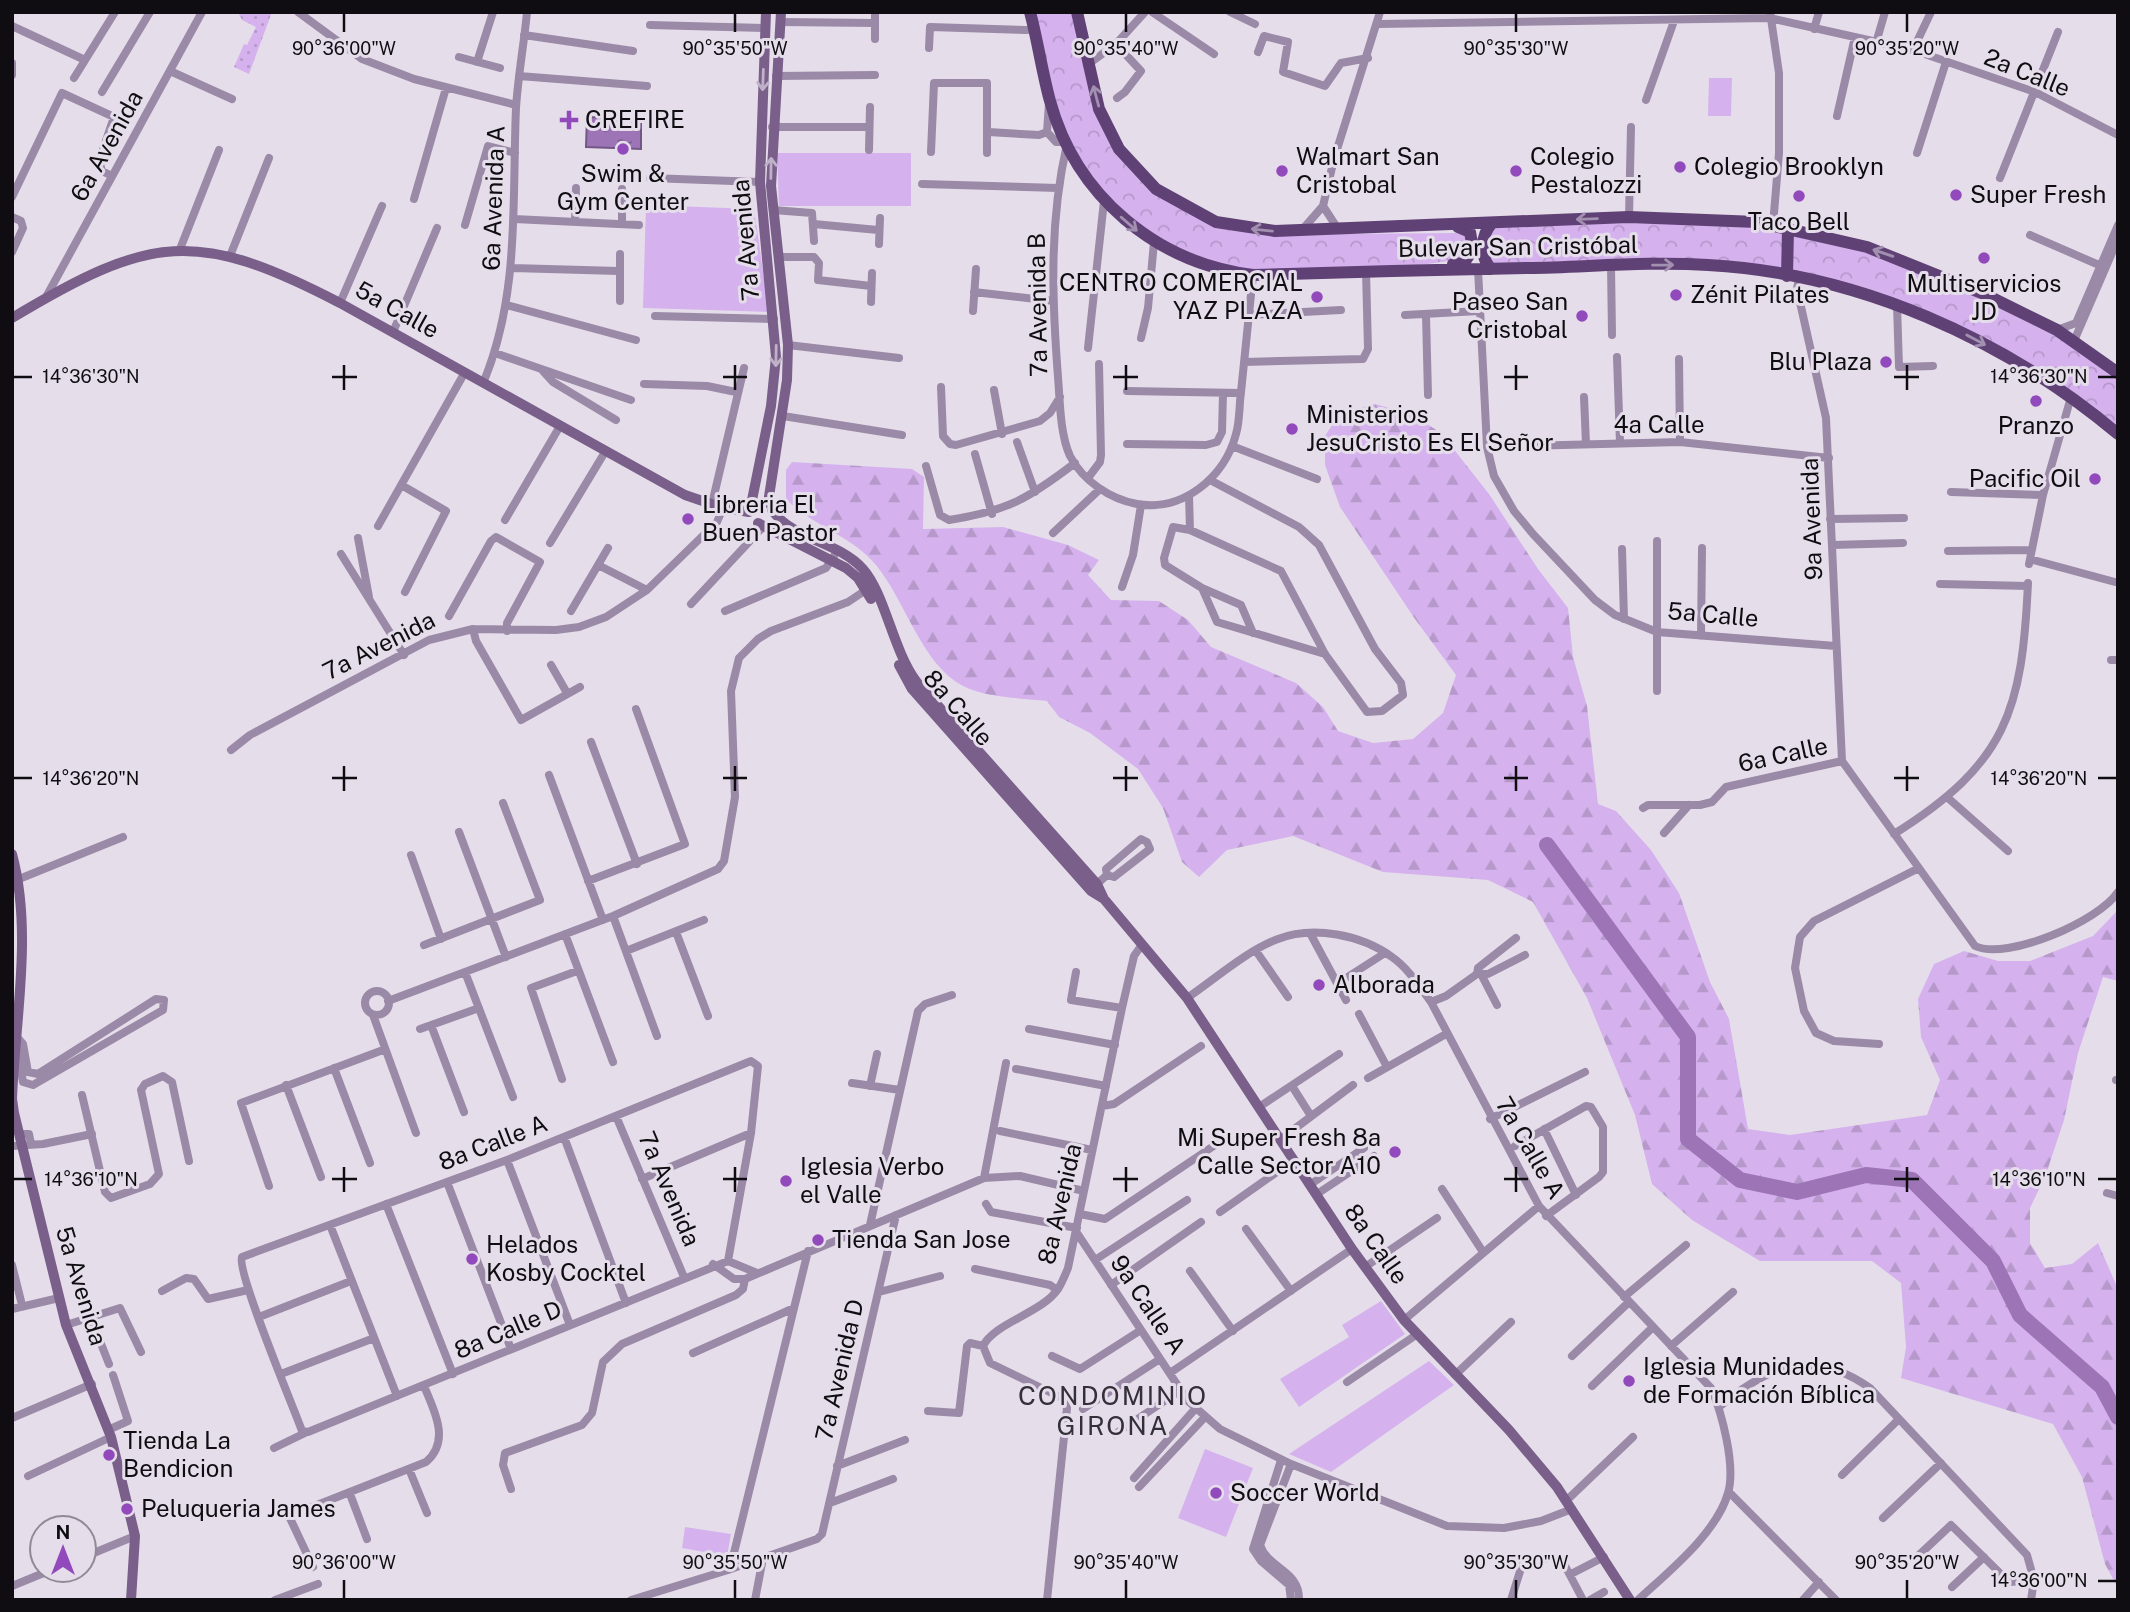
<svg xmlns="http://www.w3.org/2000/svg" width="2130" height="1612" font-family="'Public Sans',sans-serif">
<defs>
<pattern id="forest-firs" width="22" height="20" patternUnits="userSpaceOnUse" patternTransform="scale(1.75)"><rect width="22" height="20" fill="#d5b2ee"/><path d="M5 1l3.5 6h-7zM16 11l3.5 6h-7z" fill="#b698cb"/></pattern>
<pattern id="park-crowns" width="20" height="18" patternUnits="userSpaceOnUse" patternTransform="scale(1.75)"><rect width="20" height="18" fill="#d5b2ee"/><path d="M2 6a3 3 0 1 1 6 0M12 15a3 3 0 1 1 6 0" fill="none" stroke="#b698cb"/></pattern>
<pattern id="garden-dots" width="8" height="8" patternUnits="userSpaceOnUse" patternTransform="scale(1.75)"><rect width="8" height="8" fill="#d5b2ee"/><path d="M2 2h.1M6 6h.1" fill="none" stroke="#b698cb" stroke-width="1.8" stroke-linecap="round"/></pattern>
<pattern id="water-ripples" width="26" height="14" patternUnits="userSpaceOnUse" patternTransform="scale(1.75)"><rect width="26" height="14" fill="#9d75b7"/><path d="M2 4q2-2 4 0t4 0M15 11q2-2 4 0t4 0" fill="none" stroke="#7e5e93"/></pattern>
</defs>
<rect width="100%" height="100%" fill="#e5deea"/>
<path fill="#d5b2ee" d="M1709,78h23l-1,38h-23z
M777,153h134v53h-132z
M646,205l108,4 15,103 -126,-4z
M1381,1301l24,33 -106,73 -19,-28 69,-42 -7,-12z
M1429,1361l25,24 -123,87 -42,-18z
M1205,1449l48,19 -27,69 -48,-19z
M685,1527l46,7 -4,22 -45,-8z"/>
<path fill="url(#forest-firs)" d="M1375,404l38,11 28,18 48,61 49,75 30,39 5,49 14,49 11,98 18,7 35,39 28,43 31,89 19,37 19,110 42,6 137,-20 13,-35 -19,-43 -3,-38 16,-35 30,-13 34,10h32l63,-25 25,-26v71l-15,-4 -25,76 -14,67 -19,57 -15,31v35l15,25 27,-4 26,-21 20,46v299l-13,-24 -23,-87 -29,-53 -152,-46 5,-31 -5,-64 -29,-22h-112l-68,-41 -40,-36 -17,-69 -48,-117 -54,-96 -45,-22 -105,-8 -90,-36 -66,14 -28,27 -17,-15 -19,-54 -25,-39 -48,-36 -31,-16 -12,-16c-26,-3 -60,-3 -84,-15 -41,-21 -58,-86 -87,-121 -25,-30 -64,-39 -90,-66v-29l6,-8 120,7 12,8 -1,52 80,-2 65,18 31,15 -11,15 23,25 48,1 29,19 23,27 85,36 27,24 15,24 35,12 40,-4 30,-26 13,-38 -41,-56 -75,-112 -15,-42v-29l14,-22z"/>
<path fill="url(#park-crowns)" d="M1033,12h38l51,148 92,65 127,9 115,-1 8,1 4,14 -9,11c-42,8 -84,10 -127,10 -26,1 -54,4 -80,2 -72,-7 -141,-55 -176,-116 -25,-43 -32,-95 -43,-143z
M1696,221l89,9 -2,42 -290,-8 -4,-12v-21l4,-4z
M1791,232l100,27 155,69 72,49v53l-160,-104 -169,-53z"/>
<path fill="url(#garden-dots)" d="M238,12h34l-23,62 -15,-7 10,-23 3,1 9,-18 -14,-7z"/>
<path fill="url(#water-ripples)" stroke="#725685" stroke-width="2" d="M587,117l54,2v30l-55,-2z"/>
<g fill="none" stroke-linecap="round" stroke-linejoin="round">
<path stroke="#9d75b7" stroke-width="16" d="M1547,845l141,192v102l52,41 57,12 69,-17 46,5 81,81 27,54 82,72 16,30"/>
<path stroke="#9b8aa7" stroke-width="8" d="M298,12l64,47 52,20 102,26
M1152,12l62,42
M1230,12l25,12
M1770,12l9,61v80l-6,72
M780,22l95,1
M1378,24l392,-6 143,32 122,42 83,43
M650,25l115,3
M12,26l73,34
M1814,29l5,-17
M524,35l109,16
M875,39v-27
M1876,43l9,-31
M1116,44l25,27 -16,21 -8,6
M929,48l1,-21 97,3
M1913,50l18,-38
M1258,52l6,-16 24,6 -5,30 42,14 16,-23 27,-5
M459,57l41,11
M477,62l16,-50
M12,63v12
M1087,65l29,-21 29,-32
M170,71l62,28
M519,76l128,10
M776,76l99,-1
M74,78l41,-66
M102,92l48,-80
M1646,100l28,-79
M1049,103l-2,29 9,10h9
M1837,116l18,-79
M772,127h97
M988,132l51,3 8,-3
M1067,144c-18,78 -15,155 -9,233 2,25 2,57 12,79 13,25 40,43 67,48 46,8 88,-27 99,-70 4,-13 3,-28 5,-42 4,-39 8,-78 12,-117
M869,150l1,-43
M931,152l3,-69h53v70
M1917,153l29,-91
M650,178l110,4
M2000,178l58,-146
M922,184l136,4
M12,197l50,-104 52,24 -15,44 3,10 10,5
M414,199l32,-111
M1323,206l15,23
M773,210l39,3 2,28
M12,217l9,4 2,7 -11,24
M1629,217l2,-90
M514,219l125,6
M575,222l1,-34
M622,224v-35
M814,224l64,6
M465,225l23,-79 27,7
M1302,230l21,-24 11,-47 46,-147
M2030,235l69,30
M879,244l1,-26
M180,249l39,-99
M620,254v47
M230,256l39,-98
M779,257h35l5,6 -1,17 53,6
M1611,266l1,69
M512,268l107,3
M1478,269l9,178 7,29 20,35 19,23 62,66 20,15 42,17 179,14
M1799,278l-2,11 29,129 16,343
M974,292l79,9
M45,299l157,-287
M871,302l1,-29
M340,303l42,-97
M507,305l129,35
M1897,305l2,62 34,-1
M973,311l3,-42
M1249,315l92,-5
M1405,315l74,-4
M1426,315l2,80
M655,316l119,3
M2057,330l19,-7 42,-98
M393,332l44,-104
M1141,338l7,-30 6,-66
M2074,341l44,-102
M788,345l111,13
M1088,348l16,-147
M495,353l136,47
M1617,357l3,86
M1679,359l1,83
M1244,362l119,-3 5,-10 -2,-78
M542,370l11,12 63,38
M484,381c36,-88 28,-180 32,-273 2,-32 8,-64 11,-96
M644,384l63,2 29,6
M941,387l2,49 7,8 6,1 84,-24 10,-8 10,-16
M994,390l8,44
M1127,391l114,2
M1584,397l2,47
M783,416l119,19
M1017,442l18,50
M1127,444l79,1 11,-3 5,-10 1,-39
M1232,446l85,33
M1487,447l193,-5 149,16
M975,454l17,60
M926,466l14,49 9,5c58,-9 79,-21 126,-57
M1088,478l12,-16 1,-7 -2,-91
M1210,480l89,47 20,18 56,104 26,34 2,12 -21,16 -15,1 -42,-58 -44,-83 -91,-41 -17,-3 -9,31 1,7 37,23 39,17 12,28
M403,486l43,25 -41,81
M1951,492l92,3
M1189,496l1,34
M712,504l32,-136
M1830,519l74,-1
M505,520l55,-94
M378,526l87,-154
M1053,533l47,-44
M358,538l11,59
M550,543l55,-91
M1832,545l71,-2
M1622,549l2,70
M1948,551l83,-1
M341,554l63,101
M2030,559l85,23
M2029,564l14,-69 28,-98
M598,565l49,25
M1940,584l88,2
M1122,587l11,-32 8,-50
M1202,588l15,34 108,32
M691,604l72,-77
M571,611l37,-63
M725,611l101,-43 8,-12
M449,616l42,-75 5,-4 44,25 -33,61v8
M473,629l3,12 45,79 59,-33
M1701,636l1,-88
M2111,660h7
M551,665l16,28
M1657,691v-150
M591,742l46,122
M231,750l19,-15 179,-95 44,-11 83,1 23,-3 27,-10 41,-27 70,-68 6,-14
M1842,761l133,185c32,15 124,-25 143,-54
M549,775l54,145
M1948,798l60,53
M1643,808l5,-3h52l12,-3 14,-15 116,-26
M459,832l47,125
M1664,833l25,-28
M1894,834c113,-71 128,-123 134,-251
M411,855l30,84
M19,879l104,-42
M588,881l97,-37 -49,-135
M1097,884l10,-9 -1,-6 35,-30 6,3 3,7 -36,28 -7,-2
M613,916l44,120
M676,932l32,84
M1310,933l36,67
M565,934l48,128
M424,945l116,-45 -37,-97
M626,951l78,-31
M1256,951l32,46
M465,972l48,125
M1076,972l-5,28 51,8
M1477,974h11l37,-19
M1482,976l15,29
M1346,978l39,-25
M365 1003a12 12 0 1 1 24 0a12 12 0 1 1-24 0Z
M1187,998c28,-19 59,-47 91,-59 35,-14 84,-4 114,18 16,11 27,29 39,45l108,204 172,182c11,25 25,78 17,105 -11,40 -60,79 -90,107
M156,999l8,1 -1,10 -130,75 -10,-3 -8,-47 8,9 5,28 10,2z
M388,1001l225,-85 105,-47 6,-8 11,-64 -4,-106 8,-33 19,-19 13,-8 77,-29 18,-12
M1431,1002l15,-6 31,-22 1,-6 38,-30
M1359,1014l28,53
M373,1015l43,118
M431,1025l33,87
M420,1029l59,-21
M1029,1029l86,16
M1879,1044l-45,-3 -18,-8 -12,-22 -9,-43 5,-31 14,-16 105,-53
M751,1061l7,5 -7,67 -23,128 -420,171 -6,-1c-9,-25 -66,-160 -60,-174l265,-97z
M334,1068l36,95
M1016,1069l90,17
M1368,1078l78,-44
M562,1079l-31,-91 46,-17
M2116,1080h2
M852,1083l48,7
M286,1085l35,92
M870,1086l7,-32
M1292,1086l19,30
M82,1095l23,97 6,6 39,-14 9,-10 -18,-84 4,-6 18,-8 9,6 17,79
M1102,1106l12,-2 87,-58
M1259,1107l80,-53
M616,1116l68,161
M1490,1119l95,-47
M1544,1129l32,66
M1000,1131l92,19
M19,1134h10l2,10
M564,1137l62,166
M1281,1139l72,-54
M12,1146l31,-2 49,-10
M1515,1146l71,-40 5,1 12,20v45l-4,5 -53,39
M507,1160l63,165
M984,1178l22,-115
M642,1179l109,-46
M447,1182l64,167
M1311,1184l53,-36
M269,1186l-28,-83 142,-53
M1442,1189l41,63
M2107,1193l11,3
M1317,1194l57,-38
M386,1204l67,170
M986,1204l5,8 86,16
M1220,1212l74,-52
M1080,1214l25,5 116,-78
M330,1225l67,171
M870,1225l48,-214 7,-7 27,-9
M1246,1229l45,62
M1077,1233l111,168 32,28 71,35 156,62 57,2 37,-7 31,-12
M1095,1260l92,-60
M728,1261l29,12
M713,1264l21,15h11l239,-101 36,-2 64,15
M12,1265l9,36
M1365,1267l72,-49
M975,1269l75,16 7,5
M1190,1271l43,60
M1111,1285l90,-63
M162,1291l24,-13 8,1 14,20 40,-9
M879,1292l61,-16
M1624,1297l62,-52
M12,1309l47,-11
M90,1316l19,48
M259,1317l92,-36
M1404,1320l135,-114
M66,1325l54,-17 21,44
M1671,1346l62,-54
M693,1353l101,-45
M1052,1356l28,13 61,-39
M1572,1356l57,-54
M1170,1373l182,-124
M281,1374l93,-36
M1455,1375l56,-53
M1347,1382l69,-47
M1592,1386l61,-59
M1719,1407c50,-42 93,-60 151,-19l157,167 7,25 -3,20
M1083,1409l77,-50
M928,1411l31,2 8,-67 3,-3 13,3
M12,1418l80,-34
M108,1430l20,-9 -15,-46
M1115,1434l66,-44
M274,1448l31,-15
M1281,1460l-28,89 8,12 28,24 2,15
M1291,1464l-31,81c8,24 40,25 39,55
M837,1466l68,-26
M409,1469l18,44
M1842,1475l57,-56
M28,1476l83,-39
M1134,1478l61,-69
M1139,1487l66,-70
M511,1489l-8,-24 2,-12 77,-28 10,-12 11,-51 19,-18 114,-49 7,-6 2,-10
M1729,1492l107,108
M350,1494l17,45
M1567,1500l66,-63
M830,1503l63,-24
M1883,1518l58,-55
M1919,1555l32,-30 58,57 25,-2
M84,1557l51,-21
M313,1567l-24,-51 137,-54c25,-21 8,-52 -2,-76
M728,1570l89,-31 5,-5 74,-319
M1571,1574l33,-17
M12,1586l39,-16
M1952,1587l32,-30
M275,1600l43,-16
M631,1600l97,-30 4,-9 76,-310
M755,1600l8,-42
M1047,1600l20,-192 -5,-10 -72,-35 -7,-17c11,-23 59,-33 75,-57 4,-6 7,-14 10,-21l54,-260 12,-52 7,-10
M1511,1600l11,-35 30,-8 10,3 21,40
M1590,1600l14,-8
M1803,1600l16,-18"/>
<path stroke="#795f8a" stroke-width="10" d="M12,318c138,-83 184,-90 328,-15l345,192 38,13 26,4
M768,503l19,-123 1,-35 -17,-159 10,-174
M751,505l20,-99 5,-49 -16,-175 6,-170
M772,510c21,30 66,31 91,59 22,25 30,81 53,112l181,203 7,15 83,99 165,251 52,71 105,110 48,57 73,113
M758,523l88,45 12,10 13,21
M899,665l13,24 179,202 13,8
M12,854c21,78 3,165 0,245l2,14 52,212 45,112 24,99 -4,64"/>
<path stroke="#604175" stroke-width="12" d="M1030,12c8,30 12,60 20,89 26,95 106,162 203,174 92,-3 183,-5 275,-7 60,-1 121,-7 180,-3 150,8 297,74 410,169
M1077,12l22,97 20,40 37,40 60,33 59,9 354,-14 128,5 110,25 117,47 73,36 61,43
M1453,264l11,-1 9,-14 -3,-17 -12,-5
M1491,269c-12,-13 -10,-34 1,-46
M1787,276l1,-47"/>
</g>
<defs><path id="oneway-shaft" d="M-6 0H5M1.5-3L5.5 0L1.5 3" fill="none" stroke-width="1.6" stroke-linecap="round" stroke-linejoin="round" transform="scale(1.75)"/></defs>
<g stroke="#bfb2c8">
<use href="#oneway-shaft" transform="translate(763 80) rotate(92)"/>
<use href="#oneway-shaft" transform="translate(771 168) rotate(-89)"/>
<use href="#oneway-shaft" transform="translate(776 356) rotate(91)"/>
</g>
<g stroke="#a290b0">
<use href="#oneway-shaft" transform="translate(1096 96) rotate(-105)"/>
<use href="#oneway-shaft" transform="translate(1587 219) rotate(178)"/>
<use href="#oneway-shaft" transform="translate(1129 224) rotate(41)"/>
<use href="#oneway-shaft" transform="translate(1262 230) rotate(-174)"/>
<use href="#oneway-shaft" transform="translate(1883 253) rotate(-161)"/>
<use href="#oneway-shaft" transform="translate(1663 265) rotate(-1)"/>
<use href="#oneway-shaft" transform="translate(1976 340) rotate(28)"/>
</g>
<path fill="none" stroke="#0f0d11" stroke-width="2.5" d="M344,14v18M735,14v18M1126,14v18M1516,14v18M1907,14v18M344,365v25M735,365v25M1126,365v25M1516,365v25M1907,365v25M14,377h18M332,377h25M723,377h24M1113,377h25M1504,377h24M1894,377h25M2098,377h18M344,766v25M735,766v25M1126,766v25M1516,766v25M1907,766v25M14,778h18M332,778h25M723,778h24M1113,778h25M1504,778h24M1894,778h25M2098,778h18M344,1167v25M735,1167v25M1126,1167v25M1516,1167v25M1907,1167v25M14,1179h18M332,1179h25M723,1179h24M1113,1179h25M1504,1179h24M1894,1179h25M2098,1179h18M344,1580v18M735,1580v18M1126,1580v18M1516,1580v18M1907,1580v18M2098,1581h18"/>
<g fill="#9149bb" stroke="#e5deea" stroke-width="2.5">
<path d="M565.5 109.5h7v7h7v7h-7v7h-7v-7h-7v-7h7z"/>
<circle cx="623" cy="149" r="7"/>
<circle cx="1680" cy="167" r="7"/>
<circle cx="1282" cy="171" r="7"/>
<circle cx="1516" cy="171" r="7"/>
<circle cx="1956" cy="195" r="7"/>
<circle cx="1799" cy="196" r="7"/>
<circle cx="1984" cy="258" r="7"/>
<circle cx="1676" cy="295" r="7"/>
<circle cx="1317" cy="297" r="7"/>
<circle cx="1582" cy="316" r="7"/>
<circle cx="1886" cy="362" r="7"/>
<circle cx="2036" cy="401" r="7"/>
<circle cx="1292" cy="429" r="7"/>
<circle cx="2095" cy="479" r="7"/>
<circle cx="688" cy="519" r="7"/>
<circle cx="1319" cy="985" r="7"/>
<circle cx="1395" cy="1152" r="7"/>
<circle cx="786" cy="1181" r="7"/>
<circle cx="818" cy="1240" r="7"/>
<circle cx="472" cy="1259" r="7"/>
<circle cx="1629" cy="1381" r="7"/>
<circle cx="109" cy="1455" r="7"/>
<circle cx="1216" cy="1493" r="7"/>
<circle cx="127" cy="1509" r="7"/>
</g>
<g text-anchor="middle" stroke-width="6" stroke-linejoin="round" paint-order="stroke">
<g font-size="24" fill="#0f0d11" stroke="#e5deea">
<text transform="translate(2027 73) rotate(22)" y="8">2a Calle</text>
<text transform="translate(107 146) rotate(-61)" y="8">6a Avenida</text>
<text transform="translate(494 198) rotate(-88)" y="8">6a Avenida A</text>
<text transform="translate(746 240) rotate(-95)" y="8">7a Avenida</text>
<text transform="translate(1518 247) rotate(-1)" y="8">Bulevar San Cristóbal</text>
<text transform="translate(1038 305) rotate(-91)" y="8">7a Avenida B</text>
<text transform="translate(397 310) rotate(29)" y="8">5a Calle</text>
<text x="1659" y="433">4a Calle</text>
<text transform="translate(1812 519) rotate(-92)" y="8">9a Avenida</text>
<text transform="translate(1713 615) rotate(5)" y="8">5a Calle</text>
<text transform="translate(379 646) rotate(-27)" y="8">7a Avenida</text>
<text transform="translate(958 708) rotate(49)" y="8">8a Calle</text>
<text transform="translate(1783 755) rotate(-12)" y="8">6a Calle</text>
<text transform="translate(493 1143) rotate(-21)" y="8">8a Calle A</text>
<text transform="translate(1530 1148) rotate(60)" y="8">7a Calle A</text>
<text transform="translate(669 1189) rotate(67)" y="8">7a Avenida</text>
<text transform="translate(1060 1204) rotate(-77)" y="8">8a Avenida</text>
<text transform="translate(1376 1244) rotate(55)" y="8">8a Calle</text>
<text transform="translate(81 1286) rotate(73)" y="8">5a Avenida</text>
<text transform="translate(1148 1305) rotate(56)" y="8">9a Calle A</text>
<text transform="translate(508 1330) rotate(-23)" y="8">8a Calle D</text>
<text transform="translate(840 1370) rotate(-77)" y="8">7a Avenida D</text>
</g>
<g font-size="24" fill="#0f0d11" stroke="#e5deea" text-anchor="start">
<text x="585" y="128">CREFIRE</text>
<text x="1296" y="165">Walmart San<tspan x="1296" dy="28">Cristobal</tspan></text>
<text x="1530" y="165">Colegio<tspan x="1530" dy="28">Pestalozzi</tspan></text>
<text x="1694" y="175">Colegio Brooklyn</text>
<text x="623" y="182" text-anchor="middle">Swim &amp;<tspan x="623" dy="28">Gym Center</tspan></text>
<text x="1970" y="203">Super Fresh</text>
<text x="1799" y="230" text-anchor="middle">Taco Bell</text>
<text x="1303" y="291" text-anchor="end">CENTRO COMERCIAL<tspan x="1303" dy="28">YAZ PLAZA</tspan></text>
<text x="1984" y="292" text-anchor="middle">Multiservicios<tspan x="1984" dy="28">JD</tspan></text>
<text x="1690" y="303">Zénit Pilates</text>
<text x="1568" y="310" text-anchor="end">Paseo San<tspan x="1568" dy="28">Cristobal</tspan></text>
<text x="1872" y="370" text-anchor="end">Blu Plaza</text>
<text x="1306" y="423">Ministerios<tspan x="1306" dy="28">JesuCristo Es El Señor</tspan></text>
<text x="2036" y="434" text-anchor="middle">Pranzo</text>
<text x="2081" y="487" text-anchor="end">Pacific Oil</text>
<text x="702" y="513">Libreria El<tspan x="702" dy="28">Buen Pastor</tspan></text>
<text x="1333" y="993">Alborada</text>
<text x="1381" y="1146" text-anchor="end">Mi Super Fresh 8a<tspan x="1381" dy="28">Calle Sector A10</tspan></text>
<text x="800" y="1175">Iglesia Verbo<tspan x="800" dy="28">el Valle</tspan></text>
<text x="832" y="1248">Tienda San Jose</text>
<text x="486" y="1253">Helados<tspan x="486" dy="28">Kosby Cocktel</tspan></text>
<text x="1643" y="1375">Iglesia Munidades<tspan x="1643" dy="28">de Formación Bíblica</tspan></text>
<text x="123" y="1449">Tienda La<tspan x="123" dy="28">Bendicion</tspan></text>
<text x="1230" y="1501">Soccer World</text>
<text x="141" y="1517">Peluqueria James</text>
</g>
<g font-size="26" letter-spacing="2" fill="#342f38" stroke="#e5deea">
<text x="1113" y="1405">CONDOMINIO<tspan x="1113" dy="30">GIRONA</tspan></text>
</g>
</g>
<g font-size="18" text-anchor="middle" fill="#0f0d11" stroke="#e5deea" stroke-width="6" stroke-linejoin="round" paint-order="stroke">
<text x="344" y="55">90°36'00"W</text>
<text x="735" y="55">90°35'50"W</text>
<text x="1126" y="55">90°35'40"W</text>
<text x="1516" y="55">90°35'30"W</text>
<text x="1907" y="55">90°35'20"W</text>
<text x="91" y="383">14°36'30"N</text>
<text x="2039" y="383">14°36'30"N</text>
<text x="91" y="785">14°36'20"N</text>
<text x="2039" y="785">14°36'20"N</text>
<text x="91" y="1186">14°36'10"N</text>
<text x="2039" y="1186">14°36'10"N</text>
<text x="344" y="1569">90°36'00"W</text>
<text x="735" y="1569">90°35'50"W</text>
<text x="1126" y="1569">90°35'40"W</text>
<text x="1516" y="1569">90°35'30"W</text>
<text x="1907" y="1569">90°35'20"W</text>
<text x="2039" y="1587">14°36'00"N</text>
</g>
<rect width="2130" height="1612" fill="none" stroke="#0f0d11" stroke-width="28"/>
<g transform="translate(63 1549)"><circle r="33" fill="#e5deea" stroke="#8f8a93" stroke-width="2"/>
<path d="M0-5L12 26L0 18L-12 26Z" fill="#9149bb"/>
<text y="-10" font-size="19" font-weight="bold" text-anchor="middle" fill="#0f0d11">N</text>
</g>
</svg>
